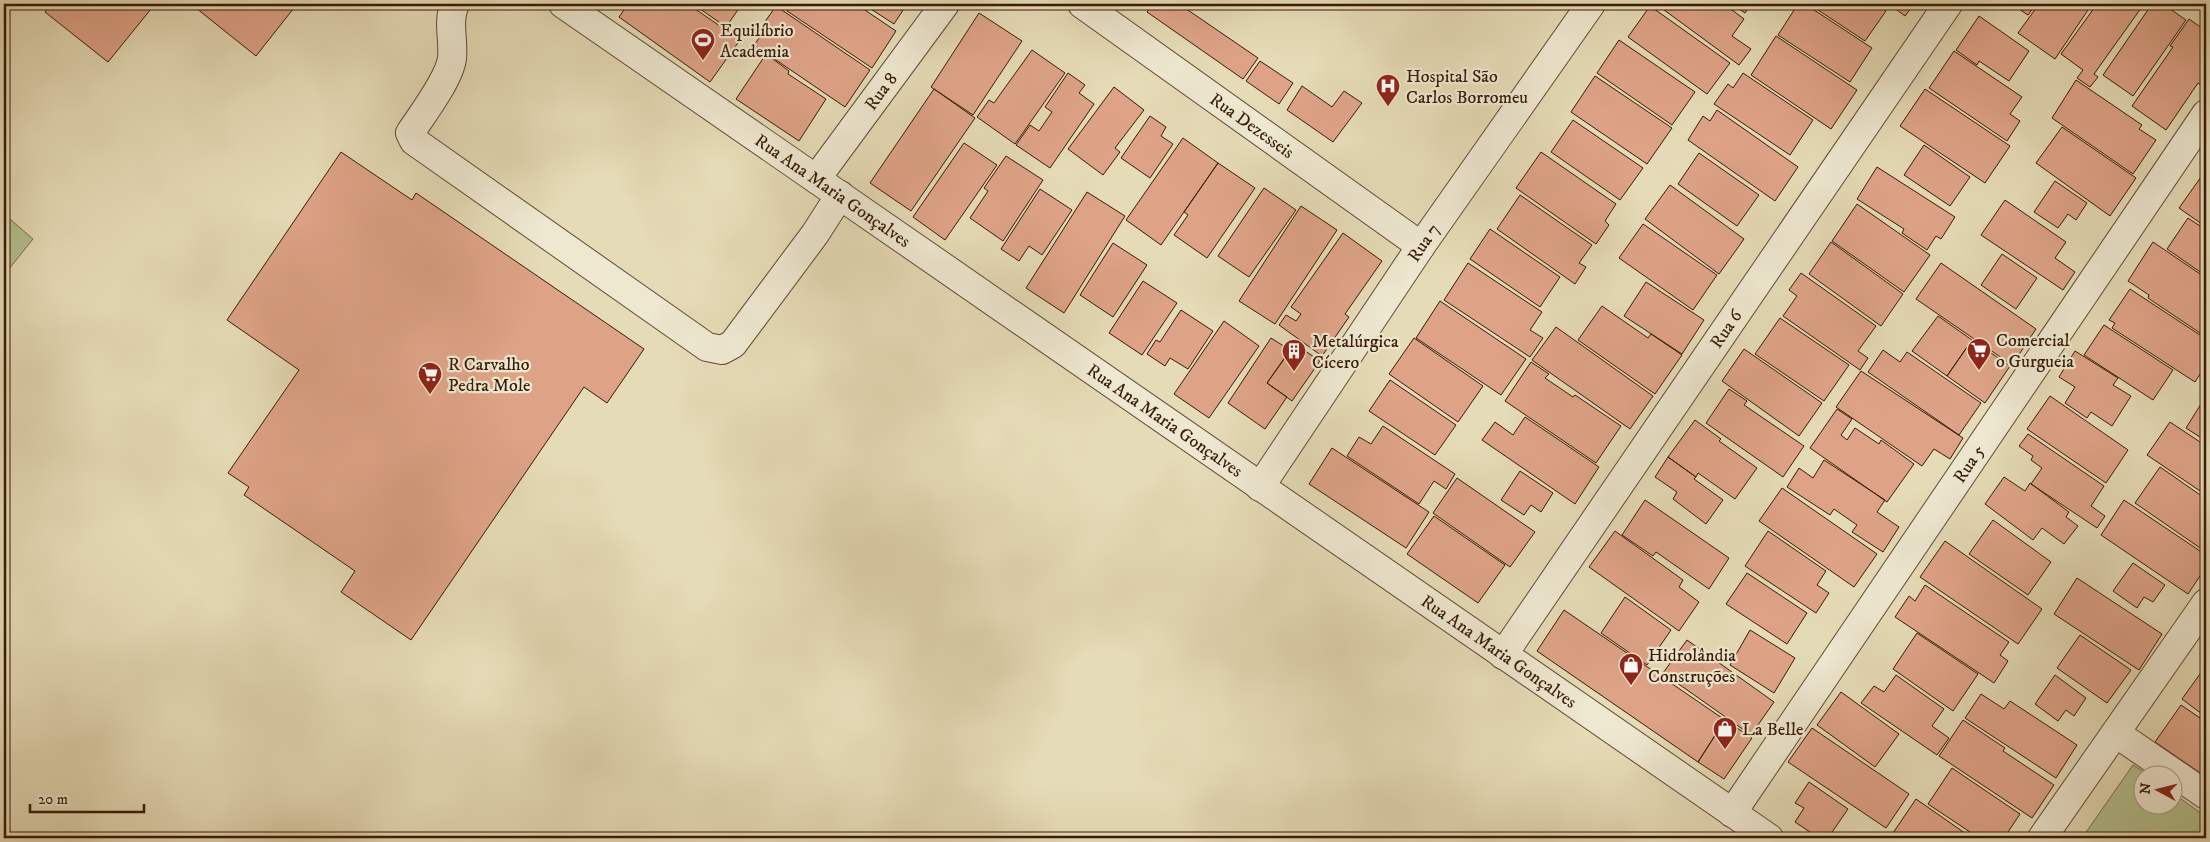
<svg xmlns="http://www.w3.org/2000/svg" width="2210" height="842" font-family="'IM FELL DW Pica',serif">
<rect width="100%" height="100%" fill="#e5dbb6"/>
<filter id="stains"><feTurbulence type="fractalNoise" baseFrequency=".004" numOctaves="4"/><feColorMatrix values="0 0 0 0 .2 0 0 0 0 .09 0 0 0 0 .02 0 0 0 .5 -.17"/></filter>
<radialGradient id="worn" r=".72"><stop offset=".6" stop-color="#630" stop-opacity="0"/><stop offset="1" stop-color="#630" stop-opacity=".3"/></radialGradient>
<path fill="#b4c08e" stroke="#766d4a" d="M4,214l29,25 -29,36z
M2133,765l14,9h-5v30h30l1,-11 33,24v21h-124z"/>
<path fill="#dea387" stroke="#381a07" d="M51,4h104l-47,58 -63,-50z
M191,4h106l-41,52z
M628,4h60l52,36 -30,42 -91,-65z
M693,4h49l-16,23z
M792,4h64l40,27 -24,37 -85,-57z
M863,4h44l-13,20z
M1153,4h26l79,54 -15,21 -96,-67z
M1656,4h68l20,15 -12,17 19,13 -12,16z
M1732,4h19l-6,9z
M1798,4h7l67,44 -22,34 -72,-47z
M1809,4h67l10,7 -21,30z
M1889,4h25l-9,12z
M2011,4h25l-8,11z
M2039,4h53l-37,55 -37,-26z
M2097,4h47l-50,70 4,3 -8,10 -13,-9 6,-8 -22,-16z
M2152,4h11l23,16 -53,76 -30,-21z
M776,6l94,64 -25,37 -91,-62 12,-16 -4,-3z
M1650,6l80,57 -23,31 -79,-57z
M979,13l43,28 -49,74 -42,-28z
M1979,16l50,35 -20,30 -30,-20 -2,4 -21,-15z
M2189,19l17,12v52l-3,4 -5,-4 -32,47 -34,-24 41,-59 -3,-1z
M1776,36l81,54 -26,39 -80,-54z
M1619,40l76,52 -23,33 -75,-52z
M1032,50l33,23 -50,71 -38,-27 12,-17 5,3z
M1954,51l68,46 -12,17 10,7 -13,20 -78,-53z
M766,54l23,17 -1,3 38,25 -27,42 -63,-42z
M1260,61l33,22 -14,21 -33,-23z
M1068,73l17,12 -6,8 15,11 -44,64 -34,-23 14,-20 9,6 13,-19 -7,-5z
M1743,73l70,47 -23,35 -76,-51 14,-20 5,4z
M1595,76l77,52 -25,36 -76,-52z
M2076,80l66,45 -3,4 17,11 -23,34 -81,-56z
M1302,86l30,21 12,-16 18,12 -29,39 -46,-32z
M1114,87l30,23 -29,38 5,4 -17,23 -35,-26z
M934,89l41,29 -64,93 -41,-28z
M1925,89l85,57 -25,37 -85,-57z
M1717,110l81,57 -23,34 -87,-61 15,-24 7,5z
M1150,116l16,11 -5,9 12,8 -23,34 -29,-20z
M1573,120l70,48 -23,32 -69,-48z
M2062,127l74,51 -26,38 -74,-53z
M1183,138l35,25 -57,82 -35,-25z
M964,143l33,22 -52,75 -32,-23z
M1924,145l46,32 -20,29 -46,-31z
M341,152l71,48 4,-7 228,156 -37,54 -23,-16 -173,253 -70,-48 14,-21 -111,-76 5,-8 -21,-14 71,-103 -72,-50z
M1541,152l75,52 -11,17 4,4 -13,19 -80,-56z
M1699,153l60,42 -22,31 -59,-42z
M1006,156l37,24 -40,61 -33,-23 18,-27 -4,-3z
M1218,163l37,25 -48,70 -33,-23 14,-20 -4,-3z
M1877,167l78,50 -14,22 -5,-3 -9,14 -25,-17 2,-4 -47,-30z
M2206,170v57l-27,-19z
M2055,181l32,22 -11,17 -8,-6 -10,14 -24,-16z
M1670,185l74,54 -25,35 -74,-55z
M1264,188l32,22 -47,67 -31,-21z
M1040,189l32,21 -30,45 -13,-9 -10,15 -18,-12z
M1087,192l38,24 -61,97 -38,-25z
M1520,195l72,50 -13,18 7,4 -11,17 -78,-55z
M2005,200l61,42 -11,16 20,14 -12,18 -82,-55z
M1857,204l73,51 -26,37 -72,-51z
M1301,206l36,24 -62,94 -36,-23z
M2188,218l18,12v46l-39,-27z
M1643,224l74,51 -24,35 -74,-52z
M1490,229l70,48 -20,30 -70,-48z
M1343,233l39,28 -37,53 4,3 -27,39 -43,-31 7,-10 10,6 5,-7 -10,-7z
M1831,242l72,52 -22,32 -72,-52z
M2153,242l53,36v59l-58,-39 1,-3 -21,-14z
M1113,243l34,22 -34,52 -33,-22z
M2002,254l35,24 -21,31 -35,-24z
M1468,263l74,49 -12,18 13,8 -13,19 -86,-57z
M1941,263l95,66 -24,36 -96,-66z
M1801,273l75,53 -18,25 10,7 -8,12 -77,-54 14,-20 -8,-6z
M1143,281l34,22 -35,52 -33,-22z
M1646,282l58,38 -22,34 -58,-38z
M2130,289l76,50v26l-11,17 -83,-54 3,-5 -6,-3z
M1440,301l86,58 -25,36 -85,-57z
M1602,306l46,32 3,-4 31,21 -27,39 -77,-54z
M1181,310l32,21 -25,38 -18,-11 -5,8 -18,-12 9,-14 4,2z
M1938,316l34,24 -25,36 -35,-25z
M1780,318l69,47 -25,36 -69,-47z
M1224,321l35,25 -50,72 -35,-24z
M2104,325l69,45 -20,30 -69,-45z
M1556,327l97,69 -23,33 -98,-69z
M1271,338l19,12 -23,33 20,14 -22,32 -37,-26z
M1414,338l69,48 -25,36 -69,-48z
M1972,340l38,26 -25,37 -38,-27z
M1295,344l25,17 -28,40 -25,-18z
M1744,349l78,54 -23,33 -77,-55z
M1883,350l17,12 7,-10 74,51 -22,32 -91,-63z
M2075,351l43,27 -5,7 18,11 -19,30 -21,-14 -4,6 -22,-15 10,-16 -16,-10z
M1531,362l18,12 -4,4 28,19 2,-2 46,31 -25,37 -91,-62z
M1861,371l102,67 -13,21 -16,-10 -12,17 -86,-59z
M1390,380l66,45 -21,30 -66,-44z
M1729,389l18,12 -3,4 60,41 -21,31 -77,-54z
M2050,396l78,54 -22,33 -79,-54z
M2201,404l5,4v33l-20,-13z
M1837,409l15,10 -11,16 6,5 8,-12 24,16 2,-4 33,24 -27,38 -77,-54z
M1525,417l74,50 -24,37 -93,-64 13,-18 18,13z
M1695,420l26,19 -2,2 38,27 -22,31 -37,-26 -2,4 -28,-20z
M2170,422l36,24v49l-59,-40z
M1383,426l72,48 -9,15 -12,-8 -15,23 -72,-48 12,-19 12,7z
M2028,434l76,52 -13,20 14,10 -8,12 -66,-44 11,-16 -11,-8 2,-4 -14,-10z
M1332,448l97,64 -23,36 -97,-64z
M1668,457l28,20 -2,2 29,21 -17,24 -33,-25 4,-7 -22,-15z
M1824,460l61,40 -8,12 22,15 -16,25 -31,-20 5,-7 -23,-16 -4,6 -43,-28 12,-19 14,10z
M2160,467l46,32v53l-71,-49z
M1520,471l33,22 -12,19 -10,-7 -7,10 -23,-15z
M2004,477l21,14 5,-8 39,29 -3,5 12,9 -14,18 -22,-16 -9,12 -48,-36z
M1457,478l78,54 -25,35 -77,-54z
M1782,488l95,66 -23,33 -95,-66z
M1645,500l84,58 -20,31 -53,-37 -3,4 -31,-21z
M2124,500l82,55v12l-18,27 -87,-59z
M1434,516l71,49 -27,38 -71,-49z
M1993,520l58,42 -23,33 -59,-41z
M1615,531l68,49 -4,7 20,15 -20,29 -90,-64z
M1768,531l58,40 -9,14 12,8 -13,20 -71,-47z
M1945,541l97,68 -24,35 -98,-67z
M2133,563l32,22 -12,17 -9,-5 -7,11 -24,-17z
M1747,573l60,40 -20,31 -61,-40z
M2077,578l85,56 -23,36 -85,-56z
M1925,585l84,57 -9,13 8,6 -14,22 -99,-66 14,-21 6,5z
M1625,597l46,33 -24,35 -46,-32z
M1564,610l161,110 -27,42 -161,-111z
M1750,630l45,28 -21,35 -44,-28z
M1917,633l61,41 -25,37 -60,-42z
M2080,635l51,35 -24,33 -50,-35z
M1687,640l87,62 -23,33 -88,-62z
M2205,667l1,1v49l-24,-18z
M1896,675l48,34 -12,17 17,12 -12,17 -76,-52 13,-17 10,6z
M2055,675l31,23 -12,18 -8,-6 -8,11 -23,-17z
M1841,692l58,42 -24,33 -58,-42z
M1981,694l23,15 6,-8 67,44 -21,33 -91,-60z
M2181,705l25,17v55l-51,-35z
M1725,720l27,18 -28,41 -26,-17z
M1963,720l42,28 -2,3 51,34 -22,33 -93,-62z
M1812,728l97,66 -23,34 -98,-66z
M1952,768l68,46 -16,24h-25l-51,-34z
M1809,782l39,27 -20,29h-9l-24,-16 9,-14 -9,-5z
M1916,799l56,39h-78l-3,-2z"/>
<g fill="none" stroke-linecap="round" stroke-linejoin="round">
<defs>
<g id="minor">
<path d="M455,4c-8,17 -1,36 -3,54 -2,20 -30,57 -42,75l4,8 293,206 15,3 11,-6 82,-110 25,-39"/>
<path id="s1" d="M563,4l1206,834"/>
<path id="s2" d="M1082,4l339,242"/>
<path id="s3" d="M816,179l129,-175"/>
<path id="s4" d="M1260,487l161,-241 170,-242"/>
<path id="s5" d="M1503,655l445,-651"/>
<path d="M2117,734l89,61"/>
<path id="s6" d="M1732,813l474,-699"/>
<path d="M2042,838l164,-235"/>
</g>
</defs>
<use href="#minor" stroke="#634a33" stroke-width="30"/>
<use href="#minor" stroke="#eee8d0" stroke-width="28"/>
</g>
<defs>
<symbol id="stadium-pin" viewBox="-11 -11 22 30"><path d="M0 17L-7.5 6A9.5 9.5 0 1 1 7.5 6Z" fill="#8f2418" stroke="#eee8d0"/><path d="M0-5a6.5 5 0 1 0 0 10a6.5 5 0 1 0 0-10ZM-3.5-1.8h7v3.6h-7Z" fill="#fff"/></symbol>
<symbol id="hospital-pin" viewBox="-11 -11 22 30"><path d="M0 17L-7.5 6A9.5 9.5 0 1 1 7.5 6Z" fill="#8f2418" stroke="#eee8d0"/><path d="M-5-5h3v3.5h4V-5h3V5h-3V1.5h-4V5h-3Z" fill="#fff"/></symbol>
<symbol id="supermarket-pin" viewBox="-11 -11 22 30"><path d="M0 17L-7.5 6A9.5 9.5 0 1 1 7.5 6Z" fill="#8f2418" stroke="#eee8d0"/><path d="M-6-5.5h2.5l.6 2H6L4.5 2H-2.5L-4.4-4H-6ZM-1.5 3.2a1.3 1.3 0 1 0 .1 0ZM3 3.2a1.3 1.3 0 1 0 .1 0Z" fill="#fff"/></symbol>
<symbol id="building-pin" viewBox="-11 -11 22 30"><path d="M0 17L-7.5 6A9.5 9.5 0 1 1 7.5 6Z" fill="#8f2418" stroke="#eee8d0"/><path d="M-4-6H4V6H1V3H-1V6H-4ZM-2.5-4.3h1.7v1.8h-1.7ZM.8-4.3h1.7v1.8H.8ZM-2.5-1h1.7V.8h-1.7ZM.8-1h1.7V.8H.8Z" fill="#fff"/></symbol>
<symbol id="shop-pin" viewBox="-11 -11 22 30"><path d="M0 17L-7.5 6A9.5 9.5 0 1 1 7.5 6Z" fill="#8f2418" stroke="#eee8d0"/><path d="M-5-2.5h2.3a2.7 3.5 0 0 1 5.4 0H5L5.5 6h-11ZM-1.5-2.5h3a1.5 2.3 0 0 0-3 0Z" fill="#fff"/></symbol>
</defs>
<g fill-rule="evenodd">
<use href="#stadium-pin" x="689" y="26" width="28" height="38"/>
<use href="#hospital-pin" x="1374" y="72" width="28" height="38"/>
<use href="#supermarket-pin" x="1965" y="336" width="28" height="38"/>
<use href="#building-pin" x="1280" y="337" width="28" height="38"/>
<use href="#supermarket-pin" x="416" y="360" width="28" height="38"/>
<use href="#shop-pin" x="1617" y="651" width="28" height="38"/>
<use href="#shop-pin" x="1711" y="715" width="28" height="38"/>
</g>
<g text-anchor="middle" stroke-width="4.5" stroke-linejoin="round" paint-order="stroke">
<g font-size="18" fill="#381a07" stroke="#eee8d0" text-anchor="start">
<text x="720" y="36">Equilíbrio<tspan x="720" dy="21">Academia</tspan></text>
<text x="1406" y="82">Hospital São<tspan x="1406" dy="21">Carlos Borromeu</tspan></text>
<text x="1996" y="346">Comercial<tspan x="1996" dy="21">o Gurgueia</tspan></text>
<text x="1312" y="347">Metalúrgica<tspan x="1312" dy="21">Cícero</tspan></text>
<text x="448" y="370">R Carvalho<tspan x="448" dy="21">Pedra Mole</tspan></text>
<text x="1648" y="661">Hidrolândia<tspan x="1648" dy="21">Construções</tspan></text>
<text x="1742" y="735">La Belle</text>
</g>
<g font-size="18" fill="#381a07" stroke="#eee8d0">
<text dy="6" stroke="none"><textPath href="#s3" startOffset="109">Rua 8</textPath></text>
<text dy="6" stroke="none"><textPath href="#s2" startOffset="209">Rua Dezesseis</textPath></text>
<text dy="6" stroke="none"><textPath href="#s1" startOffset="328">Rua Ana Maria Gonçalves</textPath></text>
<text dy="6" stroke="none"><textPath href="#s4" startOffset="294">Rua 7</textPath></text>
<text dy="6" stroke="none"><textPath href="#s5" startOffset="395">Rua 6</textPath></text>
<text dy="6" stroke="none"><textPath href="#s1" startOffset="732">Rua Ana Maria Gonçalves</textPath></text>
<text dy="6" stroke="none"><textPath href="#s6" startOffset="422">Rua 5</textPath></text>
<text dy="6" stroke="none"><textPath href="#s1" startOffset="1138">Rua Ana Maria Gonçalves</textPath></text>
</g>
</g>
<rect width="2210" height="842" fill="none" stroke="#e5dbb6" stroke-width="20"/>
<rect x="5" y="5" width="2200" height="832" fill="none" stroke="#381a07" stroke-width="2.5"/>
<rect x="10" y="10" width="2190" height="822" fill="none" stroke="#381a07"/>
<g transform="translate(2158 790) rotate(277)"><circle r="24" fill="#eee8d0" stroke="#a59680"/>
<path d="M0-4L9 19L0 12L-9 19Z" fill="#8f2418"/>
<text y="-8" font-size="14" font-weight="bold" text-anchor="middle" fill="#381a07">N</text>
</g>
<path d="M30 804v8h114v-8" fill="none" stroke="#381a07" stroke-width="2.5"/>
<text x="38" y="804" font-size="15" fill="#381a07" stroke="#eee8d0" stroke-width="4" paint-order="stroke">20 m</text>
<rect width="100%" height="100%" filter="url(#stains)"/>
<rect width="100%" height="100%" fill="url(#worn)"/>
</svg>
